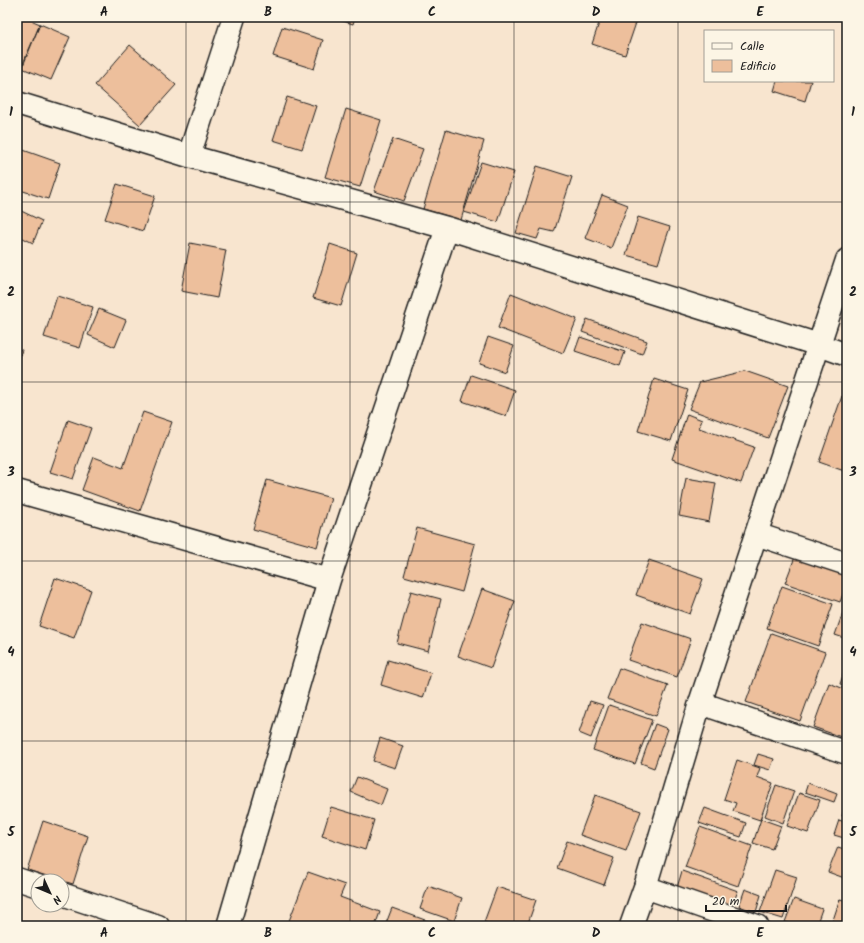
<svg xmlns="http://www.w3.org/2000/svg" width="864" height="943" font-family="Kalam,sans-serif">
<rect width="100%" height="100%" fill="#f8e5cf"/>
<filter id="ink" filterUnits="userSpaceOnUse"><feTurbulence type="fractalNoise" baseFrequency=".025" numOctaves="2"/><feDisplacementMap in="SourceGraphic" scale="8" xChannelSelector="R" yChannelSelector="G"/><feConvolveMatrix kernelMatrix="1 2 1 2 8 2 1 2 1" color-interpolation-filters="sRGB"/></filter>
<g filter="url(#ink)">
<path fill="#edbf9c" stroke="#1c1c1c" d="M17,17h7l16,7 -22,51 -1,-1z
M330,17h25l-2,7z
M601,17h37l-13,38 -33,-11z
M40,24l30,13 -19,43 -29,-12z
M282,27l41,13 -9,29 -41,-13z
M130,45l46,40 -36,40 -45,-40z
M777,81h34l-6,20 -31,-10z
M287,97l29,9 -14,43 -29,-9z
M346,109l35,11 -21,67 -35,-10z
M446,130l38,11 -23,79 -38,-11z
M17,134l4,2 -4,12z
M393,139l30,10 -19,52 -30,-10z
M23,150l37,13 -12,36 -31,-10v-22z
M481,162l33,10 -16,50 -34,-10z
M537,166l35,11 -18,55 -13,-3 -4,10 -21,-6z
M117,184l38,12 -12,35 -38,-12z
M602,195l26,10 -17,43 -26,-10z
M17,209l25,12 -9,22 -16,-8z
M638,217l32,10 -12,37 -32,-9z
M190,243l36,7 -9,48 -36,-7z
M330,244l27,9 -16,53 -28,-8z
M511,293l66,26 -14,34 -65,-25z
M57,296l36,11 -13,41 -36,-11z
M99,309l27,11 -11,27 -27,-12z
M587,319l60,22 -5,13 -60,-22z
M488,337l26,9 -9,26 -26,-9z
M580,337l45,15 -5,14 -45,-15z
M17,349l5,1 -5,15z
M745,371l43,15 -20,52 -79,-29 11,-27z
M471,375l44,15 -9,26 -44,-15z
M654,379l34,11 -17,51 -33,-10z
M842,396l5,2v74l-28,-10z
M143,412l29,10 -32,89 -58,-21 12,-33 29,11z
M687,414l15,6 -3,8 55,19 -13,36 -69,-24z
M68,420l23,8 -18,51 -23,-7z
M686,478l30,5 -7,39 -30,-6z
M267,480l64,18 -14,49 -64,-18z
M417,528l58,16 -13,48 -58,-16z
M795,557l52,19v7l-7,19 -55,-19z
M649,560l54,19 -13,35 -54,-19z
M55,578l36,12 -17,48 -35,-12z
M782,586l51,18 -15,42 -51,-18z
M482,589l33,12 -24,67 -33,-12z
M411,591l30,8 -13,52 -31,-8z
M847,601v38l-12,-4z
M642,622l49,17 -14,38 -49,-17z
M771,633l54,19 -25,69 -54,-19z
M388,660l43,13 -8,25 -42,-13z
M847,663v23l-7,-2z
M619,668l49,17 -12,31 -49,-17z
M829,683l18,7v49l-34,-12z
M590,701l13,4 -12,33 -12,-5z
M609,705l43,15 -17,44 -42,-14z
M655,724l13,5 -14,39 -13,-5z
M380,738l23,8 -8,22 -22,-7z
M758,754l16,5 -4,11 -16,-5z
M737,760l23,8 -3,9 16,6 -13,37 -27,-9 3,-8 -12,-4z
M357,777l30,12 -6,16 -30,-13z
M808,783l29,11 -3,8 -29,-10z
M776,785l18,6 -11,32 -18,-7z
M799,793l21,7 -12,33 -21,-7z
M595,795l46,16 -15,40 -46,-16z
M847,802v15l-5,-1z
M331,807l43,13 -9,30 -43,-14z
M705,808l41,15 -5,14 -42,-14z
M761,819l20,7 -9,23 -19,-6z
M839,820l8,3v6l-3,9 -10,-3z
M43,821l45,15 -15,48 -46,-14z
M700,827l52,19 -14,40 -53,-19z
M567,841l47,17 -10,27 -47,-17z
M838,847l9,3v29l-19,-7z
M775,870l22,7 -14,42 -23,-7z
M682,871l56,20 -8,19 -54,-19z
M308,872l37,13 -5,12 40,15 -5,14h-88z
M428,886l34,12 -8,23 -34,-12z
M497,887l39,13 -9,26h-32l-11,-4z
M745,889l16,6 -5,17 -17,-6z
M794,899l28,10 -6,17h-19l-12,-4z
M840,899l7,2v25h-16z
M392,908l44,16 -1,2h-50z
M657,921l14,5h-16z"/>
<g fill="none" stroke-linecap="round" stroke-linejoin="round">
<defs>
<path id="street" d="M17,103l172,53 258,72 372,117 28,10
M189,156l45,-139
M17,491l312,89
M756,534l91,30
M700,703l147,50
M17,879l21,7
M645,887l112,39
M62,894l96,32
M228,926l101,-346 118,-352
M631,926l14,-39 55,-184 147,-443"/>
</defs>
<use href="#street" stroke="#1c1c1c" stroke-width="25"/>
<use href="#street" stroke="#fcf5e5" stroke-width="22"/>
</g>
</g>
<path fill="none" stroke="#1c1c1c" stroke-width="1" stroke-opacity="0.55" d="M186,17v909M350,17v909M514,17v909M678,17v909M17,202h830M17,382h830M17,561h830M17,741h830"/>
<rect width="864" height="943" fill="none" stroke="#fcf5e5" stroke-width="44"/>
<rect x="704" y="30" width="130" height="52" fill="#fcf5e5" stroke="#a29e95"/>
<rect x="712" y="43" width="20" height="6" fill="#fcf5e5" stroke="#a29e95"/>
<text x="740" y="50" font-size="12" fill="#1c1c1c">Calle</text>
<rect x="712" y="60" width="20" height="12" fill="#edbf9c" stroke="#a29e95"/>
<text x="740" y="70" font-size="12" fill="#1c1c1c">Edificio</text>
<g transform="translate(50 893) rotate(134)"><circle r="19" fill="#fcf5e5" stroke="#a29e95"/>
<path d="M0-3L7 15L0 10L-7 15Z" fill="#1c1c1c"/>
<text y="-6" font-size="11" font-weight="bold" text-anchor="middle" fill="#1c1c1c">N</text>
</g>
<path d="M706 905v6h80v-6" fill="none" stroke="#1c1c1c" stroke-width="2"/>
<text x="712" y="905" font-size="12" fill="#1c1c1c" stroke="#fcf5e5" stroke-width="3" paint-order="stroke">20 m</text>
<rect x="22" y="22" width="820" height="899" fill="none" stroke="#1c1c1c" stroke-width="1.5"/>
<g font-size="13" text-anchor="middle" font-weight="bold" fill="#1c1c1c">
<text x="104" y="16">A</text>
<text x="268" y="16">B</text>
<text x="432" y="16">C</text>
<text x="596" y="16">D</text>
<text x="760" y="16">E</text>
<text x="11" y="116">1</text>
<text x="853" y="116">1</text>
<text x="11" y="296">2</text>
<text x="853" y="296">2</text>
<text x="11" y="476">3</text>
<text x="853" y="476">3</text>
<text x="11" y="656">4</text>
<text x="853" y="656">4</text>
<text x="11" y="836">5</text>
<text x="853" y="836">5</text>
<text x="104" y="937">A</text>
<text x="268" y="937">B</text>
<text x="432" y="937">C</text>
<text x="596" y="937">D</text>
<text x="760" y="937">E</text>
</g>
</svg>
